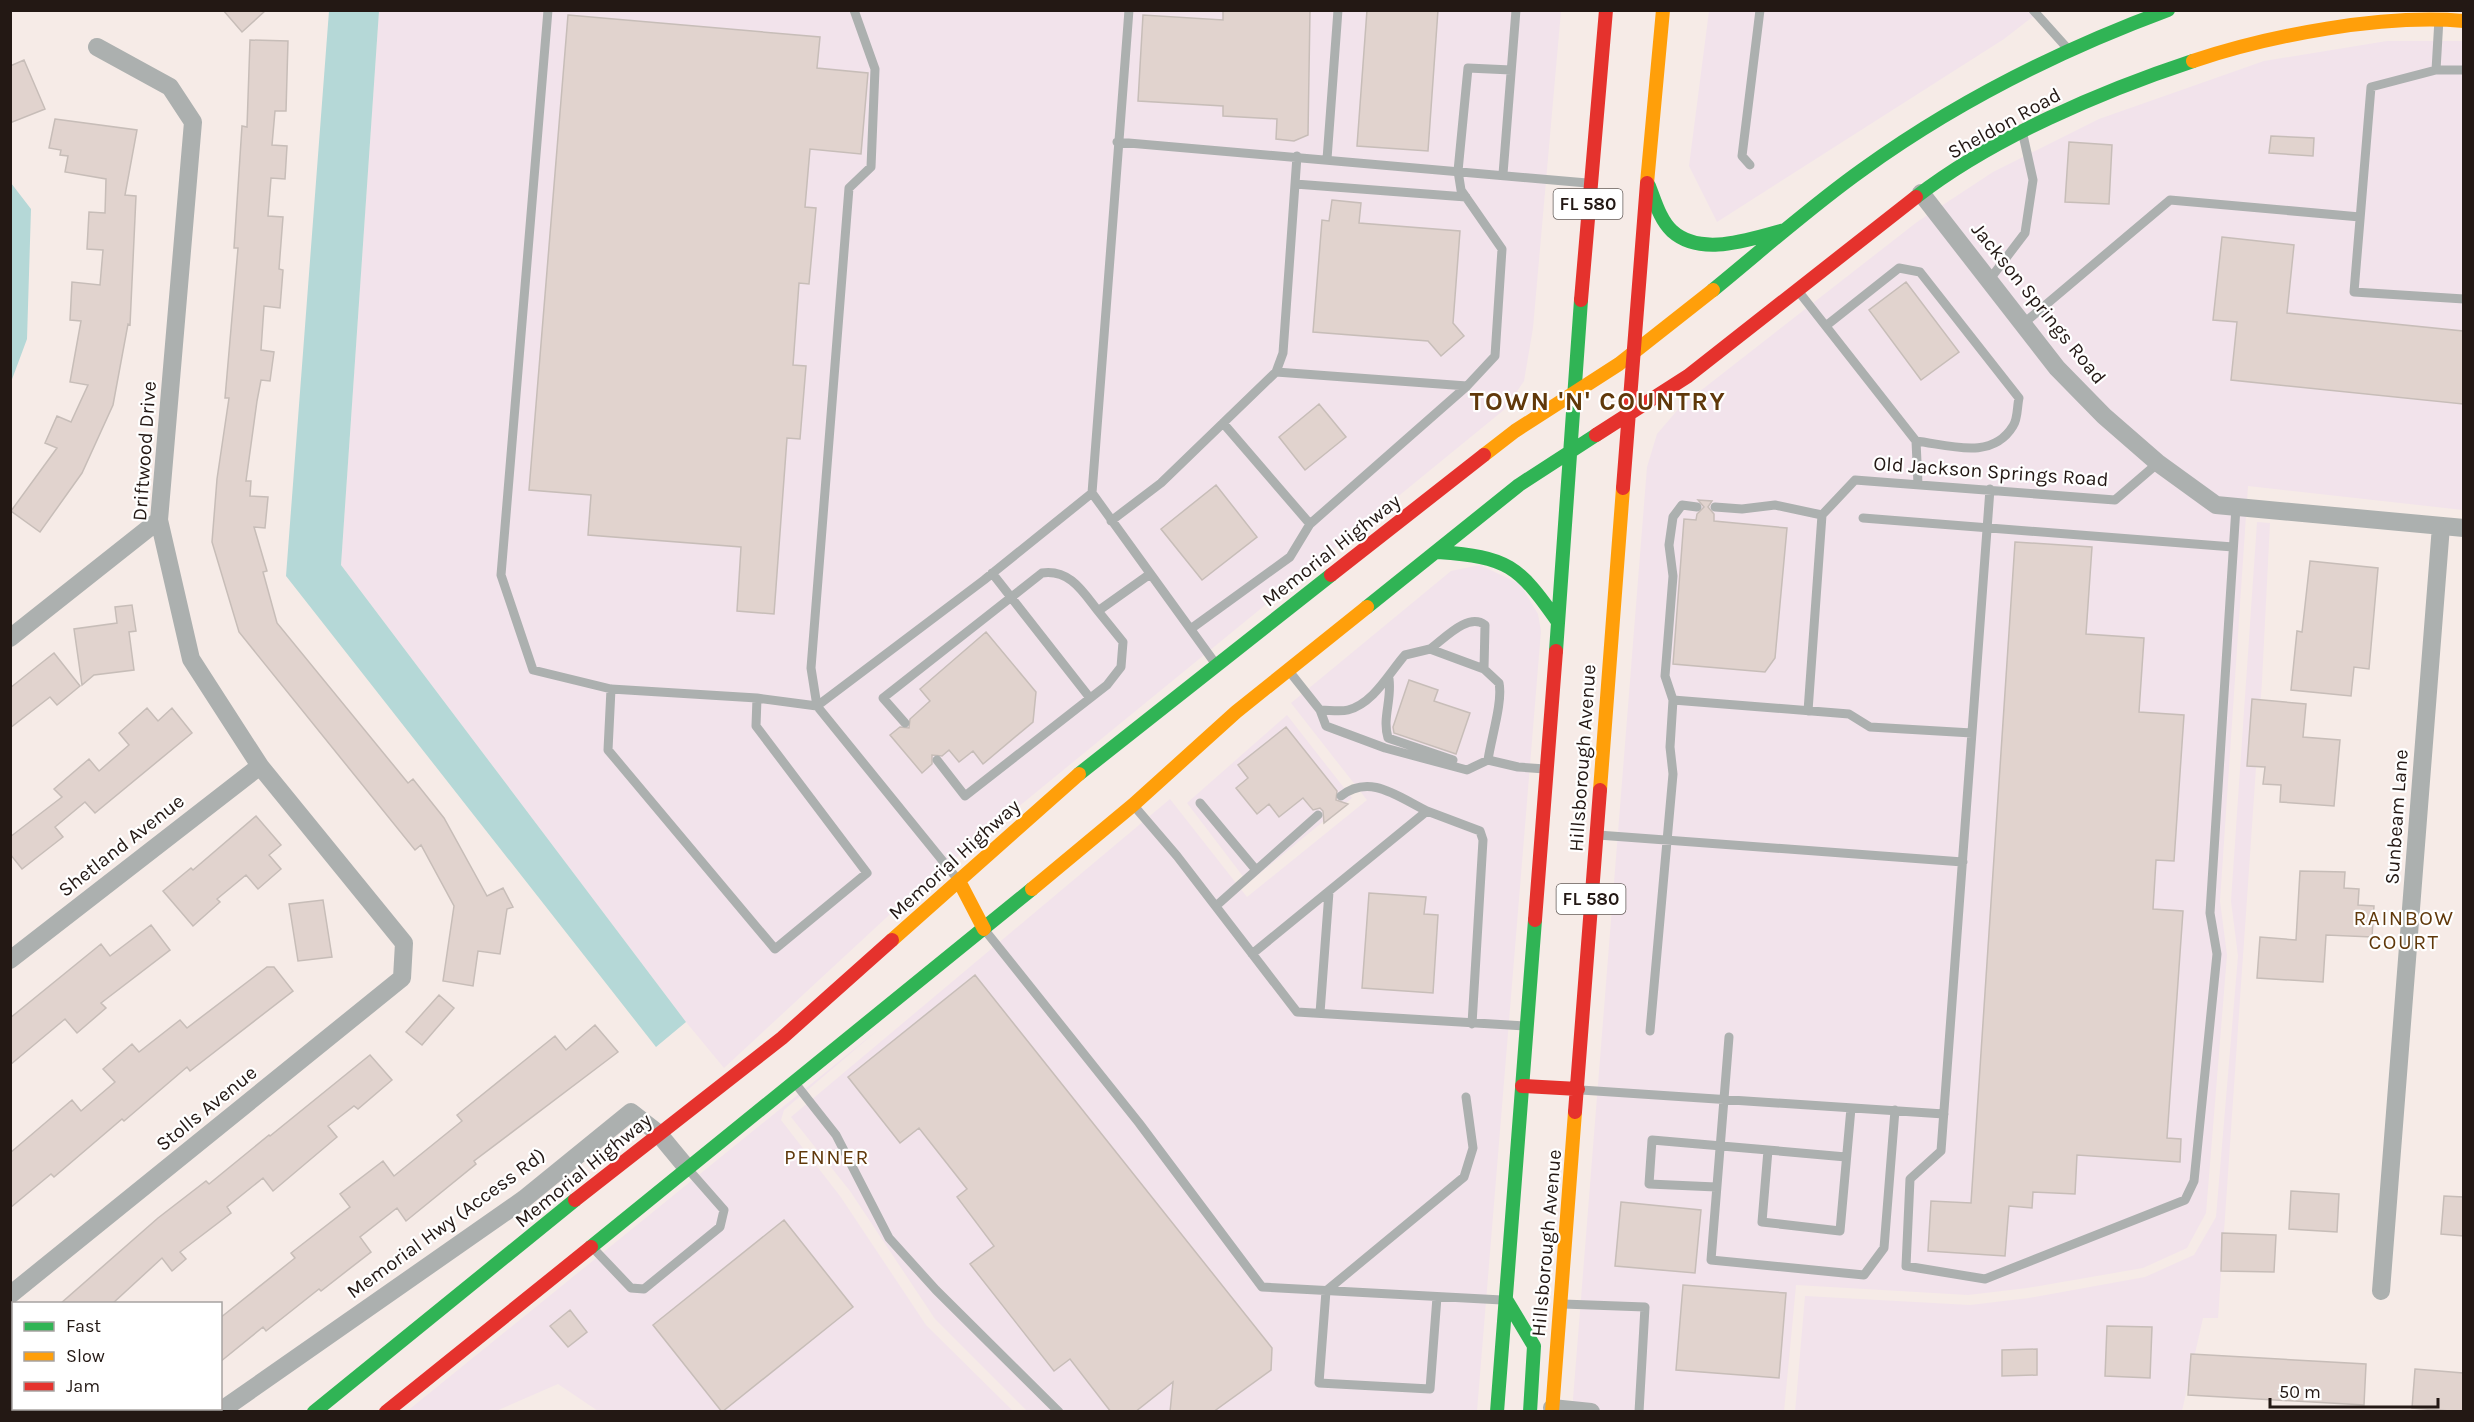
<svg xmlns="http://www.w3.org/2000/svg" width="2474" height="1422" font-family="Karla,sans-serif">
<rect width="100%" height="100%" fill="#f6ebe7"/>
<path fill="#f2e3eb" d="M379,11h1182l-28,317 -9,53 -19,28 -591,483 -190,176 -38,-46 -345,-457z
M1709,11h331l-36,28 -287,183 -28,-56z
M2387,41h76v469l-215,-24 -28,415 7,54 -21,258 -19,35 -44,20 -116,20 -59,7 -172,-10 -12,126 -212,1 75,-945 10,-33 24,-28 236,-184 76,-50 106,-53 165,-58z
M2257,522l13,1 -8,158 -44,637h-15l-21,93 -387,1 10,-116 165,9 59,-7 116,-21 49,-22 22,-38 22,-261 -7,-55z
M1480,565l40,19 18,30 3,17 -64,780h-450l-92,-92 -85,-128 -59,-74 379,-318 77,98 120,-97 -76,-97 160,-132z
M1287,715l65,83 -104,85 -61,-80z
M879,1029l-95,81 -3,10 59,76 86,129 87,86h-415l-40,-27 -62,27 -90,1z"/>
<path fill="#b5d8d7" d="M329,11h50l-38,554 345,457 -30,25 -370,-471z
M11,183l20,26 -4,130 -16,43z"/>
<path fill="#e1d3ce" stroke="#c7bdb8" stroke-width="1.5" d="M223,10h43l-24,22z
M1223,10h87l-2,125 -14,6 -18,-2 1,-20 -54,-3v-10l-85,-5 5,-86 80,5z
M1367,10h71l-10,141 -71,-5z
M568,15l252,22 -3,31 51,5 -7,81 -51,-5 -5,58 11,1 -7,76 -10,-1 -6,82 13,1 -6,73 -13,-1 -13,176 -37,-3 4,-64 -153,-12 3,-40 -62,-5z
M250,40l38,1 -2,70h-11l-3,34 15,1 -2,33 -14,-1 -3,38 15,1 -4,52 4,1 -3,38 -16,-2 -3,44 13,2 -4,29 -9,-1 -4,21 -11,80h5l-1,15 18,1 -3,31 -11,-1 13,44 -4,1 14,51 131,160 5,-4 31,39 43,78 16,-8 10,19 -6,2 -7,45 -22,-3 -5,35 -30,-5 11,-75 -33,-61 -6,5 -176,-218 -27,-90 5,-63 12,-81h-4l13,-150h-4l8,-122 5,1z
M24,60l21,49 -35,14v-57z
M55,119l82,11 -12,65 11,1 -6,129 -2,-1 -15,81 -31,68 -42,59 -29,-21 46,-63 -12,-5 12,-27 14,6 17,-37 -18,-3 11,-61 -11,-1 2,-38 28,3 3,-35 -16,-1 2,-37 16,1 1,-34 -41,-7 3,-16 -8,-1 1,-5 -12,-2z
M2271,136l43,2 -1,18 -44,-3z
M2069,142l43,3 -3,59 -44,-2z
M1332,200l29,3 -2,20 101,8 -7,92 11,13 -23,20 -13,-15 -115,-9 9,-112 7,1z
M2222,237l72,8 -7,68 176,18v73l-232,-24 6,-58 -24,-2z
M1906,282l53,70 -38,28 -52,-70z
M1319,404l27,33 -41,33 -26,-33z
M1216,485l41,52 -55,43 -41,-51z
M1698,500l14,1 -4,6 6,7v7l73,7 -12,130 -10,14 -92,-8 11,-145 12,1 1,-6 7,-7z
M2015,542l77,5 -6,87 58,4 -5,74 45,3 -10,146 -18,-1 -3,49 30,2 -16,227 14,1 -1,23 -103,-7 -2,39 -42,-2 -1,16 -23,-2 -4,50 -77,-5 3,-50 40,2z
M2310,561l68,7 -9,101 -15,-2 -3,29 -60,-6 6,-59 5,1z
M132,605l4,26 -7,1 5,38 -40,5 -12,10 -8,-56 43,-6 -2,-16z
M986,632l50,60 -3,30 -50,42 -10,-13 -14,11 -10,-12 -7,6 -10,-1v9l-10,9 -32,-38 10,-8 9,1 1,-9 20,-18 -10,-12z
M54,653l26,33 -23,19 -7,-8 -40,31v-40z
M1409,680l29,10 -4,11 36,12 -14,41 -62,-21 -1,-6z
M2252,699l54,5 -3,33 37,3 -6,66 -54,-4 1,-17 -18,-1 2,-17 -18,-1z
M147,708l11,13 14,-13 20,25 -97,80 -10,-11 -30,25 8,10 -41,32 -12,-15v-17l52,-40 -8,-8 35,-30 10,12 30,-26 -10,-12z
M1286,727l51,64 -1,9 12,4 -24,19 -1,-12 -3,-3 -7,2 -10,-12 -24,19 -10,-13 -12,10 -21,-26 12,-10 -10,-13z
M256,816l25,29 -12,10 12,14 -23,20 -12,-14 -29,24 3,3 -27,24 -30,-35 28,-23 2,2z
M2300,871l45,1 -1,16 15,1 -1,16 16,1 -2,31 -46,-2 -3,47 -66,-4 3,-41 36,3z
M1369,893l57,4 -2,17 14,1 -5,78 -71,-5z
M323,900l9,57 -34,4 -9,-57z
M151,925l19,25 -69,53 5,5 -29,25 -12,-14 -55,46v-47l91,-74 9,12z
M267,967h7l19,24 -103,80 -3,-4 -63,54 -2,-2 -68,58 -3,-3 -41,34v-55l62,-53 9,11 34,-29 -12,-13 29,-25 7,8 41,-32 7,8z
M975,975l297,373 -1,22 -58,42h-43l3,-30 -38,30h-24l-41,-53 -16,12 -84,-107 24,-18 -37,-49 10,-8 -48,-61 -19,15 -52,-66z
M439,995l15,13 -32,37 -16,-13z
M595,1025l23,27 -144,109 2,3 -70,57 -9,-13 -37,29 11,15 -50,39 -2,-2 -53,42 -3,-4 -43,35v-44l75,-60 -4,-5 59,-46 -10,-13 43,-33 11,15 68,-55 -5,-6 98,-79 11,14z
M370,1055l22,25 -34,29 -4,-3 -26,20 9,11 -64,54 -10,-13 -36,29 4,6 -51,39 6,7 -14,12 -10,-13 -50,46h-52l98,-86 48,-37 3,3 60,-49 1,1z
M2291,1191l48,3 -2,38 -48,-3z
M2444,1196l19,1v39l-22,-2z
M1621,1202l80,8 -6,63 -80,-7z
M784,1220l69,87 -131,105 -69,-87z
M2222,1233l54,2 -2,37 -53,-1z
M1683,1285l103,8 -7,85 -103,-8z
M570,1310l17,22 -19,15 -18,-21z
M2107,1326l45,1 -2,51 -45,-2z
M2037,1349v26l-35,1v-26z
M2191,1354l175,10 -2,41 -176,-10z
M2415,1369l48,4v39l-51,-4z"/>
<g fill="none" stroke-linecap="round" stroke-linejoin="round">
<path stroke="#acb0af" stroke-width="9" d="M548,10l-47,565 32,95 78,19 146,9 60,8 -6,-38 38,-480 22,-21 4,-98 -21,-59
M1129,10l-37,483 123,170
M2033,10l35,39
M2436,70l3,-51
M2464,70h-28l-65,17 -17,205 110,7
M1117,142l470,41
M1327,159l11,-149
M1750,165l-8,-9 18,-146
M1503,174l13,-164
M1295,184l171,13
M1990,279l35,-46 8,-53 -10,-45
M1799,292l117,149 2,43
M2024,323l146,-123 190,17
M1827,325l72,-57 21,4 99,126c-2,8 -1,21 -6,28 -21,35 -64,19 -97,15
M1276,372l191,14
M1223,423l87,101
M1990,489l-49,662 -31,28 -4,87 79,13 200,-79 9,-19 23,-227 -7,-41 26,-406
M1715,507l27,2 33,-4 47,10
M1822,515l33,-35 260,20 43,-37
M1863,518l370,29
M1111,521l50,-38 115,-111 7,-19 14,-197
M992,573l98,125
M1192,628l98,-71 20,-33 157,-138 28,-30 7,-107 -41,-59 -3,-19 10,-103 43,2
M1430,649c14,-10 38,-37 55,-24l-1,44
M1289,671l31,39 6,16 59,22 82,22 21,-10
M1389,679c3,21 -7,39 -1,59l65,22
M611,689l-3,61 167,199 92,-76 -111,-147 1,-28
M1673,700l-8,-24 8,-100 -4,-31 4,-28 9,-12 15,2
M1320,710c9,0 20,2 28,0 26,-7 41,-37 57,-55l25,-6 54,20 15,14c4,18 -8,56 -11,77l30,7 27,2
M1808,711l14,-196
M905,723l-22,-25 159,-125c28,-4 41,19 56,38
M937,760l28,36 142,-111 14,-18 2,-25 -25,-31 52,-37
M1341,796c29,-23 57,1 86,15
M1200,803l56,67
M1135,807l42,49 120,156 228,14
M1598,835l365,27
M959,881l-142,-175 167,-126 108,-87
M1216,906l102,-91
M984,929l155,194 123,164 240,13
M1252,954l175,-143 53,20 3,9 -11,184
M1320,1013l9,-121
M1650,1031l23,-257 -3,-27 3,-47 176,14 21,13 102,6
M1729,1037l-18,223 153,15 20,-27 11,-138
M795,1083l41,52 53,103 47,52 123,122
M1581,1090l363,24
M1846,1157l-78,-7 -6,72 78,9 11,-123
M1716,1187l-67,-3 3,-44 116,10
M593,1248l38,40 13,1 76,-62 4,-17 -36,-41
M1437,1297l-7,92 -111,-6 7,-92 138,-114 9,-29 -7,-51
M1563,1304l82,3 -6,105"/>
<path stroke="#acb0af" stroke-width="18" d="M1921,193l136,175 47,48 54,47 58,42 248,23
M10,638l149,-118
M10,960l250,-194
M2381,1291l60,-765
M10,1295l392,-317 2,-35 -144,-177 -69,-107 -32,-139 34,-398 -23,-35 -73,-40
M1552,1408l39,4
M219,1412l305,-213 107,-87 27,21 29,35"/>
<path stroke="#30b455" stroke-width="14" d="M1649,186c6,15 11,34 23,45 30,27 80,7 113,-1
M1916,197c76,-59 186,-106 277,-136
M1713,290c49,-40 97,-83 149,-120 94,-68 198,-120 306,-160
M1438,552c70,5 80,13 120,70
M1367,607l152,-122 77,-50
M1556,651l25,-351
M1079,774l252,-199
M591,1247l441,-358
M1507,1301l27,45 -4,66
M314,1412l261,-212
M1497,1412l38,-492"/>
<path stroke="#ff9f0a" stroke-width="14" d="M2193,61c78,-26 189,-47 271,-40
M1647,183l16,-173
M1484,455l31,-24 104,-67 94,-74
M1600,790l23,-302
M959,881l25,48
M1032,889l101,-84 103,-93 131,-105
M892,940l187,-166
M1552,1412l23,-300"/>
<path stroke="#e5322d" stroke-width="14" d="M1581,300l25,-290
M1596,435l92,-59 228,-179
M1623,488l24,-305
M1331,575l153,-120
M1535,920l21,-269
M1522,1086l56,3
M1575,1112l25,-322
M575,1200l207,-162 110,-98
M386,1412l205,-165"/>
</g>
<g text-anchor="middle" stroke-width="4.5" stroke-linejoin="round" paint-order="stroke">
<g fill="#fff" stroke="#655d5a" stroke-width="1.5">
<rect x="1553.5" y="189" width="69" height="30" rx="4.5"/>
<rect x="1556.5" y="884" width="69" height="30" rx="4.5"/>
</g>
<g font-size="18" font-weight="bold" fill="#231814">
<text x="1588" y="210">FL 580</text>
<text x="1591" y="905">FL 580</text>
</g>
<g font-size="20" fill="#231814" stroke="#fff">
<text transform="translate(2004 123) rotate(-29)" y="7">Sheldon Road</text>
<text transform="translate(2039 303) rotate(51)" y="7">Jackson Springs Road</text>
<text transform="translate(144 451) rotate(-86)" y="7">Driftwood Drive</text>
<text transform="translate(1991 471) rotate(4)" y="7">Old Jackson Springs Road</text>
<text transform="translate(1331 550) rotate(-38)" y="7">Memorial Highway</text>
<text transform="translate(1582 758) rotate(-86)" y="7">Hillsborough Avenue</text>
<text transform="translate(2396 817) rotate(-86)" y="7">Sunbeam Lane</text>
<text transform="translate(121 845) rotate(-38)" y="7">Shetland Avenue</text>
<text transform="translate(954 859) rotate(-42)" y="7">Memorial Highway</text>
<text transform="translate(206 1108) rotate(-39)" y="7">Stolls Avenue</text>
<text transform="translate(583 1170) rotate(-39)" y="7">Memorial Highway</text>
<text transform="translate(446 1223) rotate(-36)" y="7">Memorial Hwy (Access Rd)</text>
<text transform="translate(1546 1243) rotate(-85)" y="7">Hillsborough Avenue</text>
</g>
<g font-size="21" letter-spacing="1.5" fill="#60380a" stroke="#fff">
<text x="2404" y="925">RAINBOW<tspan x="2404" dy="24">COURT</tspan></text>
<text x="827" y="1164">PENNER</text>
</g>
<g font-size="26" font-weight="bold" letter-spacing="1.5" fill="#60380a" stroke="#fff">
<text x="1598" y="410">TOWN 'N' COUNTRY</text>
</g>
</g>
<rect width="2474" height="1422" fill="none" stroke="#231814" stroke-width="24"/>
<rect x="12" y="1302" width="210" height="108" fill="#ffffff" stroke="#a7a3a1" stroke-width="1.5"/>
<rect x="24" y="1322" width="30" height="9" fill="#30b455" stroke="#a7a3a1" stroke-width="1.5"/>
<text x="66" y="1332" font-size="18" fill="#231814">Fast</text>
<rect x="24" y="1352" width="30" height="9" fill="#ff9f0a" stroke="#a7a3a1" stroke-width="1.5"/>
<text x="66" y="1362" font-size="18" fill="#231814">Slow</text>
<rect x="24" y="1382" width="30" height="9" fill="#e5322d" stroke="#a7a3a1" stroke-width="1.5"/>
<text x="66" y="1392" font-size="18" fill="#231814">Jam</text>
<path d="M2270 1398v9h168v-9" fill="none" stroke="#231814" stroke-width="3"/>
<text x="2279" y="1398" font-size="18" fill="#231814" stroke="#ffffff" stroke-width="4.5" paint-order="stroke">50 m</text>
</svg>
